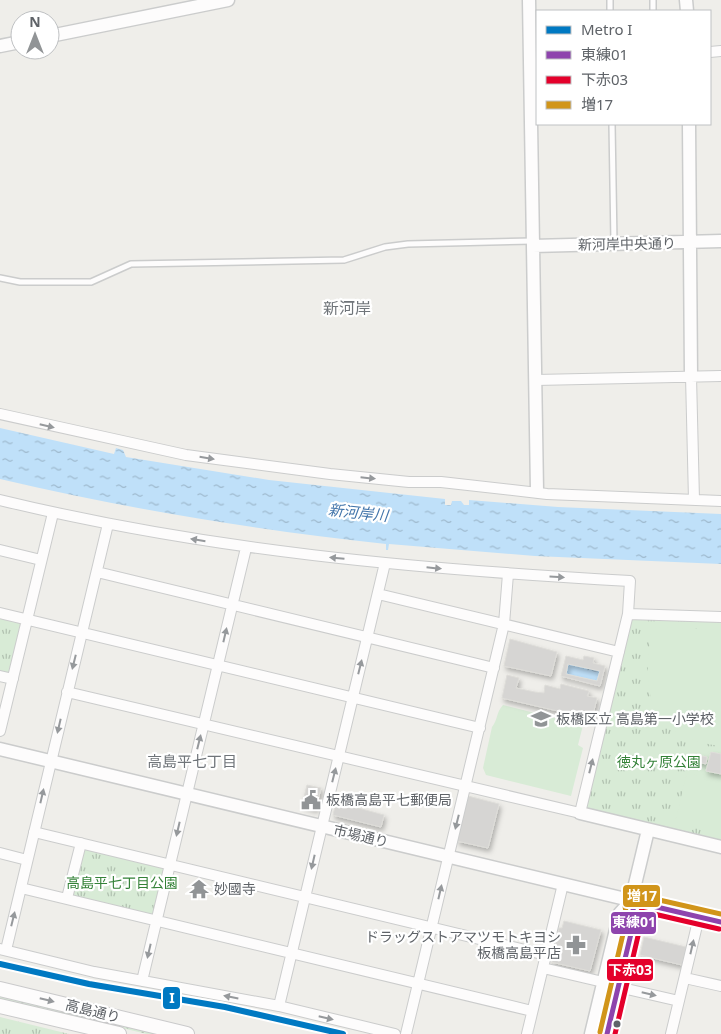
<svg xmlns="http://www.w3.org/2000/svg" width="721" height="1034" font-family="'Noto Sans','Noto Sans JP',sans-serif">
<defs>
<pattern id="grass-dots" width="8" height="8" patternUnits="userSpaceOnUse" patternTransform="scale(1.25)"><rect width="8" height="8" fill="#d8ebd6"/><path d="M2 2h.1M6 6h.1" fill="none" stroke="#b2c2b1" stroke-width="1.8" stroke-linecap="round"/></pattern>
<pattern id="park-tufts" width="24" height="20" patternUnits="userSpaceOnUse" patternTransform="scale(1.25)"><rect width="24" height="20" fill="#d8ebd6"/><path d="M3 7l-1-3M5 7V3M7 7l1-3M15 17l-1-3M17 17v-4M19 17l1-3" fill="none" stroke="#b2c2b1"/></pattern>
<pattern id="water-ripples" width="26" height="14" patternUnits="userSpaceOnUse" patternTransform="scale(1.25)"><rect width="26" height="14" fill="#bfe0f9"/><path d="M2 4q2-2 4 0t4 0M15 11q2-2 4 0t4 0" fill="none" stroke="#9eb9cd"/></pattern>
<filter id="shadow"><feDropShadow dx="2" dy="3.5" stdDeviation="2.5" flood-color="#0004"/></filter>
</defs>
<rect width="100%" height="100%" fill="#efeeea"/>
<path fill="url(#grass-dots)" d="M626,922l-26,112h-2l26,-111z
M0,996l156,38h-9l-147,-35z"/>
<path fill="url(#park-tufts)" d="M0,617l19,4 3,4 -12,46 -4,2 -6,-1z
M633,618l88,2v222l-133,-32 -3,-4 45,-186z
M86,849l77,18 2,3 -11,43 -3,2 -77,-18 -2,-4 10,-42z
M0,1017l69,17h-69z"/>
<path fill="#d8ebd6" d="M652,627l69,3v116c-76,-10 -79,-55 -69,-119z
M503,705l80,20 -5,20 5,3 -12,48 -85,-21 -3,-7 9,-41c6,-7 4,-15 11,-22z
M687,773l34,8v53l-46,-12z"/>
<path fill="url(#water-ripples)" d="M0,428l114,26 2,-6 7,2 3,7 143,23 176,19v6h6l1,-4h9l3,4h5v-5l89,7 163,7v50l-186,-8 -146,-12 -1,6h-2v-6c-131,-14 -258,-35 -386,-65z
M568,664l32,7 -3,10 -31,-7z"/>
<path fill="#d6d5d3" stroke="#deddd9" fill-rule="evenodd" filter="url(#shadow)" d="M510,639l47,13 -6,24 -47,-10z
M566,656l17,4 1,-4 10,2 -1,5 12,3 -5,20 -39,-10zM568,664l32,7 -3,10 -31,-7z
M507,675l12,3 -3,10 19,4 9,1 1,-8 15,4 1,-5 28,7 -2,5 10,2 -5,21 -90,-21z
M711,752l10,2v20l-15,-3z
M691,754l16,3 -1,7 -17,-4z
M307,785l14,3 -5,21 -14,-4z
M468,796l31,8 -11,44 -31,-7z
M336,802l48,13 -3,12 -48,-12z
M564,921l37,9 -11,41 -39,-9 8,-34h3z
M644,937l42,10 -4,18 -42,-10z"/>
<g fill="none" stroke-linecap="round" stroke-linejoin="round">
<defs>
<path id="service" d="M610,0v11
M653,0v11
M612,124l2,119
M0,278l20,4h71l40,-18 213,-4 41,-13 23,-3 125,-3"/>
<path id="minor" d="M710,52l11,-1
M691,376l3,124
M536,380l185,-4
M0,414l186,41 144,19 79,8h32l106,12 174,7
M0,500c210,51 415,69 630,81l-2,33 -48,199 -513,-121
M0,550l41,10
M97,572l397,96
M378,594l241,58
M0,613l480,115
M628,614l93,3
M0,676l13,3
M0,731l53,-218
M34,832l512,123
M0,853l27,7
M21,888l511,123
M67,898l14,-55
M0,949l94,23 185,34 116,28
M6,950l102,-426
M543,968l60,14
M685,978l36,8
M142,981l104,-433
M618,987l61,14
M279,1006l106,-443
M406,1034l98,-410 4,-50
M527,1034l36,-150
M671,1034l28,-117"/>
<path id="tertiary" d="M529,0l8,491
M686,0l1,11
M50,36l178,-36
M0,46l20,-4
M689,124l2,252
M533,246l188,-5
M0,749l721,173
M580,813l141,34
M591,1034l29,-121 11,-12
M607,1034l28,-117 -4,-16 17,-71"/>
<path id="secondary" d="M0,989l187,45
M0,1006l119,28"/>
</defs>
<use href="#service" stroke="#cbcccc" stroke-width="8"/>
<use href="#minor" stroke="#cbcccc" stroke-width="12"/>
<use href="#tertiary" stroke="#cbcccc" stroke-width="15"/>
<use href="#secondary" stroke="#cacacb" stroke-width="16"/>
<use href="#service" stroke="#fdfcfc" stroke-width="5"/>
<use href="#minor" stroke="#fdfcfc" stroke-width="10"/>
<use href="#tertiary" stroke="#fdfcfc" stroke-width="12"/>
<use href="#secondary" stroke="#fdfcfc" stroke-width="14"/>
<defs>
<path id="bus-1" d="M607,1034l28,-117 -4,-16 90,21"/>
<path id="bus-2" d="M615,1034l27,-115 -1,-8 78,18"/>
<path id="bus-3" d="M600,1032l27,-115 -3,-16 2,-6 7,-1 88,20"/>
</defs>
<use href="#bus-1" stroke="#fff" stroke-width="9"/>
<use href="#bus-2" stroke="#fff" stroke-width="9"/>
<use href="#bus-3" stroke="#fff" stroke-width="9"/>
<use href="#bus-1" stroke="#8e44ad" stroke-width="5"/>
<use href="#bus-2" stroke="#e4002b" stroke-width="5"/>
<use href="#bus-3" stroke="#d1951a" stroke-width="5"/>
<defs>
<path id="metro-1" d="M0,964l89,20 136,23 118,27"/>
</defs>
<use href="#metro-1" stroke="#fff" stroke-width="10"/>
<use href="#metro-1" stroke="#0079c2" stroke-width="6"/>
</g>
<defs><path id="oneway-solid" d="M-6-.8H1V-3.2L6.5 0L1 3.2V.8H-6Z" transform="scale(1.25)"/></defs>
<g fill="#96999c">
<use href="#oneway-solid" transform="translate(47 426) rotate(13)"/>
<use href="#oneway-solid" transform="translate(207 458) rotate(9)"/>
<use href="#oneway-solid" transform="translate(368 478) rotate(6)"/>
<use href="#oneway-solid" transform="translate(198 540) rotate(-171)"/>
<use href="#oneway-solid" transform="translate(337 558) rotate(-175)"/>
<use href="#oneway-solid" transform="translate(434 568) rotate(6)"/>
<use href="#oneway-solid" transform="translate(557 577) rotate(3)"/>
<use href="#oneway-solid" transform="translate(225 635) rotate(-77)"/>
<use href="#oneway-solid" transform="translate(74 662) rotate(104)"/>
<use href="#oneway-solid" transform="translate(360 667) rotate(-76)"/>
<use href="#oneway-solid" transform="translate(59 726) rotate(103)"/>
<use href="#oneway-solid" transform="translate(199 742) rotate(-76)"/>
<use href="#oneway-solid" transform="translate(591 766) rotate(-76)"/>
<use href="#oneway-solid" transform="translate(334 775) rotate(-76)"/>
<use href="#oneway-solid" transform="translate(42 796) rotate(-77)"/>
<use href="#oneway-solid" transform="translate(457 822) rotate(104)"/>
<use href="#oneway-solid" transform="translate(178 829) rotate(103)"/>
<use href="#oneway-solid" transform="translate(313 862) rotate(103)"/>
<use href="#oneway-solid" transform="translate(440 892) rotate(-77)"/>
<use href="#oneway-solid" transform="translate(13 919) rotate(-76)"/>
<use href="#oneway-solid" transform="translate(692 947) rotate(-77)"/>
<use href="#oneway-solid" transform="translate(149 951) rotate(103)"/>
<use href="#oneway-solid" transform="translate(649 994) rotate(13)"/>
<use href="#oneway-solid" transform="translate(231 997) rotate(-169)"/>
<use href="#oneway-solid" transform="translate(47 1000) rotate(14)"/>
<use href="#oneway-solid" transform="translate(326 1018) rotate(13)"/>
</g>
<defs>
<symbol id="school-bare" viewBox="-9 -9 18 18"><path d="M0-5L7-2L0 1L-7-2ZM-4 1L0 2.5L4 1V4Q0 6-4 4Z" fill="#919496" stroke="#fff" stroke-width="2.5" paint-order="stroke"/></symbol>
<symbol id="civic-bare" viewBox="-9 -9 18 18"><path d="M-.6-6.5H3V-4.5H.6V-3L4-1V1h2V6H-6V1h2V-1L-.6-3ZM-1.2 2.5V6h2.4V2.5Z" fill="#919496" stroke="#fff" stroke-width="2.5" paint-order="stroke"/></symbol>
<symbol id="temple-bare" viewBox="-9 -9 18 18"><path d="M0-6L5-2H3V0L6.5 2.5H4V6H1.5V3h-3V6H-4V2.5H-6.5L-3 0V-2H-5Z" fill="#919496" stroke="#fff" stroke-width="2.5" paint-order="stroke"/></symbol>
<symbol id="pharmacy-bare" viewBox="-9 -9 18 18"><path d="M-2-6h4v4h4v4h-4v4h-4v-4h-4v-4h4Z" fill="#919496" stroke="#fff" stroke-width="2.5" paint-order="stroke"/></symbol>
</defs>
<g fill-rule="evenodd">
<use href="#school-bare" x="527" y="705" width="28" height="28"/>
<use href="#civic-bare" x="297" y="786" width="28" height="28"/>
<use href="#temple-bare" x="185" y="875" width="28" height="28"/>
<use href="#pharmacy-bare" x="562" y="931" width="28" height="28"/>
</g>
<circle fill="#5f6368" stroke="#fff" stroke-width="2" cx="617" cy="1024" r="4.5"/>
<g text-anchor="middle" stroke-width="4.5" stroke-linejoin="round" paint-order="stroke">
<g font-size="14" fill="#5f6368" stroke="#fff">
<text transform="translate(627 244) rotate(-1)" y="5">新河岸中央通り</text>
<text transform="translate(361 836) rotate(13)" y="5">市場通り</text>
<text transform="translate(93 1011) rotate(14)" y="5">高島通り</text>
</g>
<g font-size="14" fill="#5f6368" stroke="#fff" text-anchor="start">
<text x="556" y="724">板橋区立 高島第一小学校</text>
<text x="326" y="805">板橋高島平七郵便局</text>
<text x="214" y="894">妙國寺</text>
<text x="561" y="942" text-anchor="end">ドラッグストアマツモトキヨシ<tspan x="561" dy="16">板橋高島平店</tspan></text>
</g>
<g font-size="14" fill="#348238" stroke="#fff">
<text x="659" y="767">徳丸ヶ原公園</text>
<text x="122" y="888">高島平七丁目公園</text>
</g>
<g font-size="15" font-style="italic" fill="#4174aa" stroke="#fff">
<text transform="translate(358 513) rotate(6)" y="5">新河岸川</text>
</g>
<g font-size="15" fill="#70757a" stroke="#fff">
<text x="192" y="767">高島平七丁目</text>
</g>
<g font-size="16" fill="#70757a" stroke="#fff">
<text x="347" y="314">新河岸</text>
</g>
</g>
<g stroke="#fff" stroke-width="2">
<rect x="622" y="884" width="39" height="24" rx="5" fill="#d1951a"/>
<rect x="610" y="911" width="47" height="24" rx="5" fill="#8e44ad"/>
<rect x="606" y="958" width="48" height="24" rx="5" fill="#e4002b"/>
<rect x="162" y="986" width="19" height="24" rx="5" fill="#0079c2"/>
</g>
<g font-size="14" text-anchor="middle" font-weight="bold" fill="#fff">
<text x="642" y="901">増17</text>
<text x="634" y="927">東練01</text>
<text x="630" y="975">下赤03</text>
<text x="172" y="1003">I</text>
</g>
<rect x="536" y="10" width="175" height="115" fill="#ffffff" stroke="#bfc1c3"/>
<rect x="546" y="26" width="25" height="8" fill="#0079c2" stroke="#bfc1c3"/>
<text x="581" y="35" font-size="15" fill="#5f6368">Metro I</text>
<rect x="546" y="51" width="25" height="8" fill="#8e44ad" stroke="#bfc1c3"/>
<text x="581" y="60" font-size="15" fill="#5f6368">東練01</text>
<rect x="546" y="76" width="25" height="8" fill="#e4002b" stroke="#bfc1c3"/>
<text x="581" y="85" font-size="15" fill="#5f6368">下赤03</text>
<rect x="546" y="101" width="25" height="8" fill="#d1951a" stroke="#bfc1c3"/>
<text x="581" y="110" font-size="15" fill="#5f6368">増17</text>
<g transform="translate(35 35)"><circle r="24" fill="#ffffff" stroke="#bfc1c3"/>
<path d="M0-4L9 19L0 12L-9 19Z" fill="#919496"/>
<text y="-8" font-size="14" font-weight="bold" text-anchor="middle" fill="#5f6368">N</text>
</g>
</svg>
